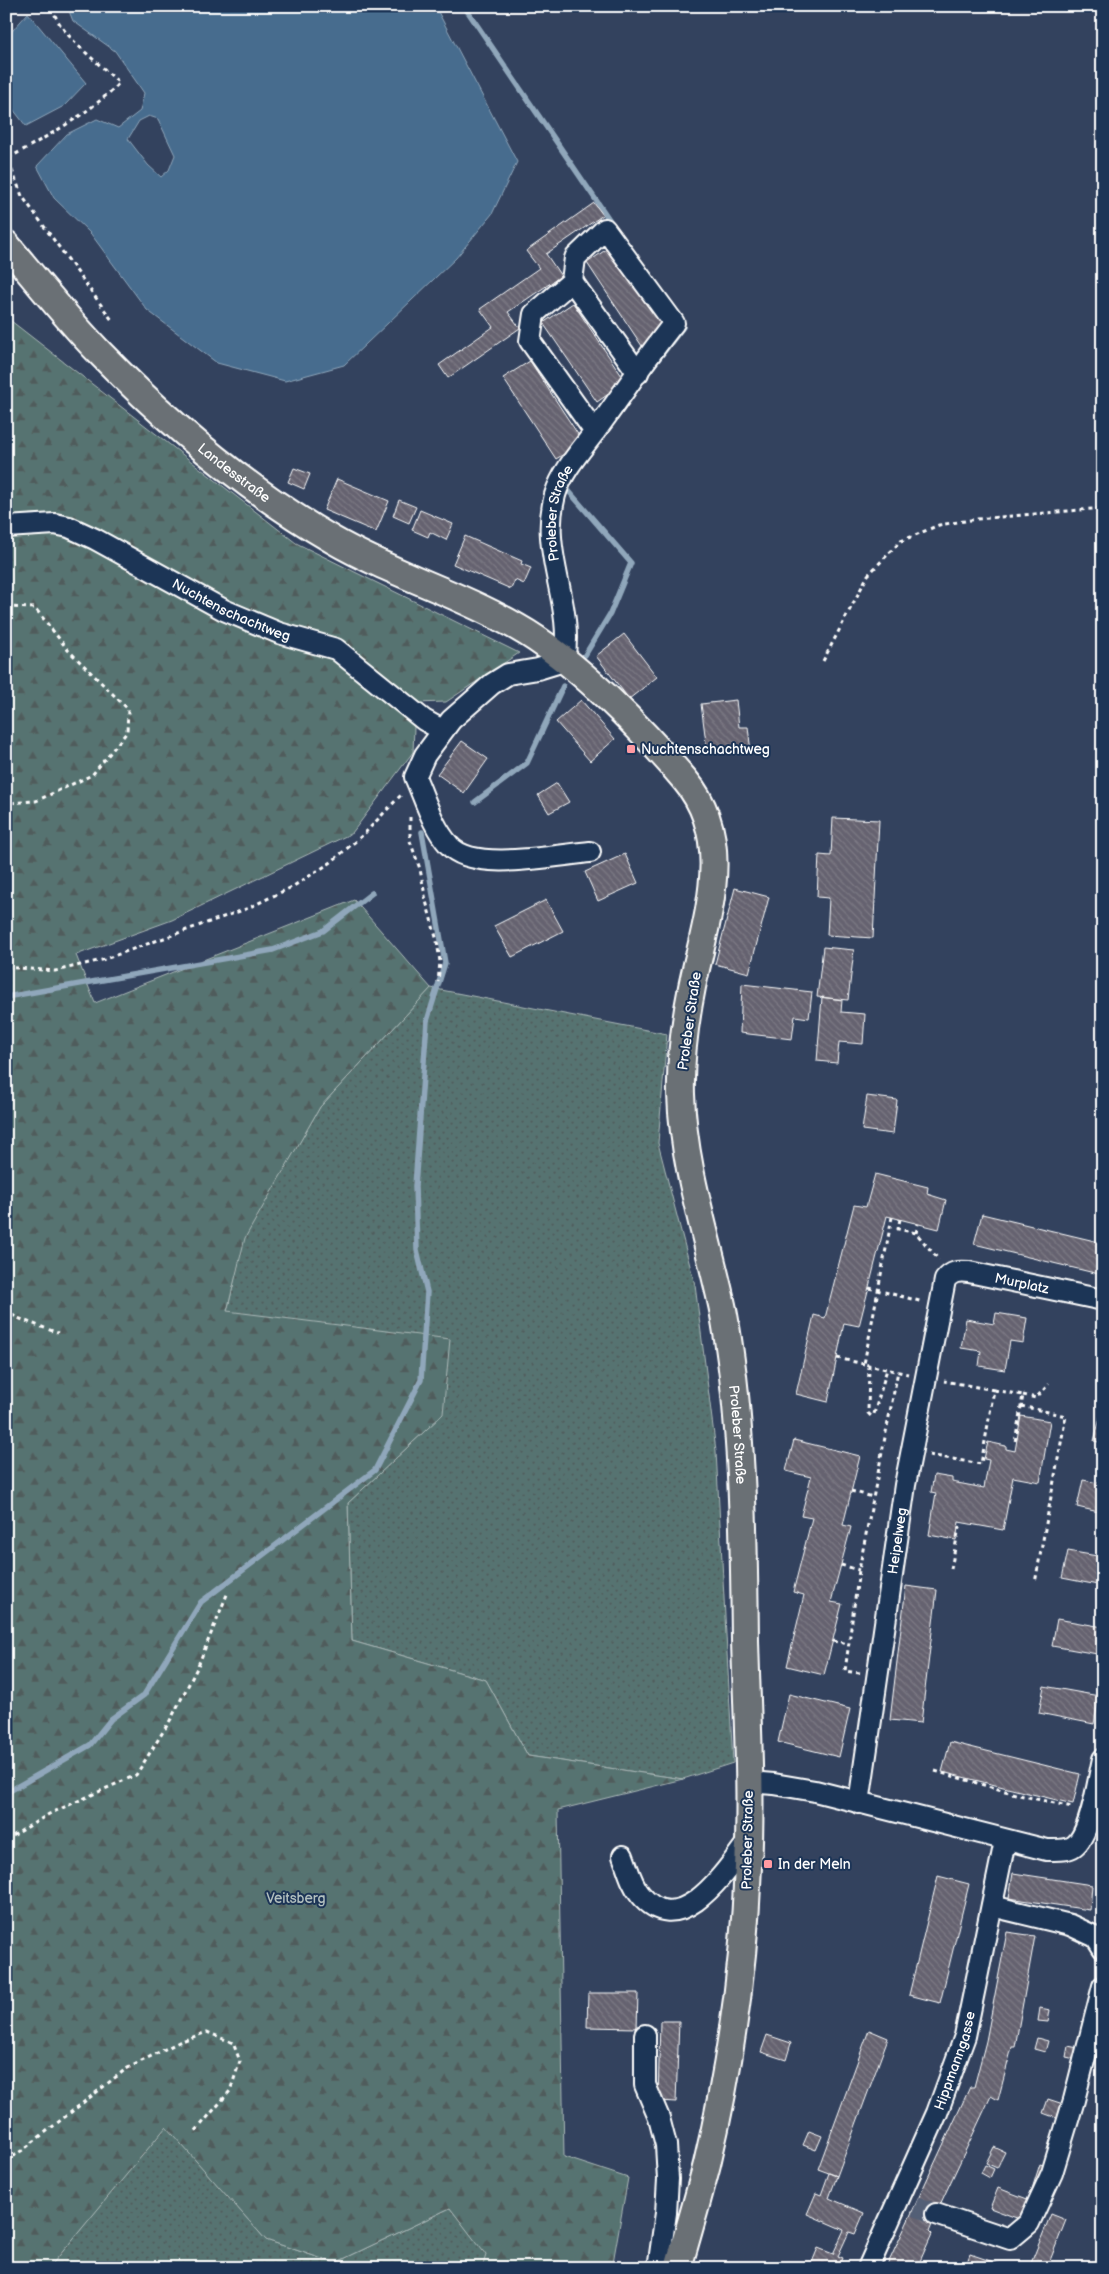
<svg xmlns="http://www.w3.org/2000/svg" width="1109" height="2274" font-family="'Balsamiq Sans',sans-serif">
<defs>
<pattern id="grass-dots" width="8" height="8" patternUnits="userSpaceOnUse" patternTransform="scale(1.25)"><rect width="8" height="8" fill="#577371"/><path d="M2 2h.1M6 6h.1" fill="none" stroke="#505c5b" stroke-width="1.8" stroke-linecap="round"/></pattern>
<pattern id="forest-firs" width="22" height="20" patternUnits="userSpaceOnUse" patternTransform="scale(1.25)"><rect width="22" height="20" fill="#577371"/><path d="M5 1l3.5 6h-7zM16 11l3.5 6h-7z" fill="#505c5b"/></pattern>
<pattern id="building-back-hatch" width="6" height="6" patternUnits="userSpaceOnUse" patternTransform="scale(1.25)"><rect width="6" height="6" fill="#65626f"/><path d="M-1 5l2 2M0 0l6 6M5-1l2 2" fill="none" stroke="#7c7a85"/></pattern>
</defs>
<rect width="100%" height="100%" fill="#33425e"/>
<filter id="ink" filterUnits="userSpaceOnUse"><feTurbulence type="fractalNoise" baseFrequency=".02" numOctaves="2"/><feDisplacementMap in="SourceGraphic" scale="10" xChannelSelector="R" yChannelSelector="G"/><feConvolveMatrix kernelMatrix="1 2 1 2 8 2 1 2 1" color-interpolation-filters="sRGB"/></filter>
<g filter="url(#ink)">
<path fill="url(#grass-dots)" stroke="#abb9b8" d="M431,988l236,46 -9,109 37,142 21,166 17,312 -50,16 -155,-23 -42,-76 -134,-39 -4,-138 95,-89 -216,-102 17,-74 76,-131z
M166,2126l100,114 69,23 115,-55 37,47 -5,13h-433z"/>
<path fill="url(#forest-firs)" stroke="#abb9b8" d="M6,317l290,226 223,110 -73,49 -31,1 -2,49 -61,81 -180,87 -96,35 19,48 259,-103 77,88 -111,119 -75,131 -18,73 223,28 -7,75 -95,89 4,138 134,39 42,76 155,23 -125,31 6,347 64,21 -16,90h-130l4,-13 -36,-47 -115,55 -69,-23 -100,-113 -117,141h-43z"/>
<path fill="#466c8e" stroke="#90a7bb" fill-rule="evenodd" d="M67,6h368l82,156 -25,52 -36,44 -112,107 -59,16 -68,-18 -70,-53 -56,-76 -37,-36 -17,-32 30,-32 30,-15 21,9 22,-17 4,-18 -29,-42 -42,-30zM149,116l9,3 17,36 -6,15 -8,7 -13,-12 -20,-26 11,-18z
M28,13l58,70 -22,23 -38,20 -20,-26v-62z"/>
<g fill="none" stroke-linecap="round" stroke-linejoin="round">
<path stroke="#90a7bb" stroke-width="5.5" d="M464,6l151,222
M653,366l30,-39 -4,-7
M569,483l-2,6 64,74 -21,51 -25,41
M475,802l52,-39 36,-77
M6,997l267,-47 50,-19 49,-38
M6,1793l84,-48 21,-26 33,-24 57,-93 174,-132 46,-90 6,-88 -10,-42 -2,-64 12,-165 18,-58 -23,-131"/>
</g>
<path fill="url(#building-back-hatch)" stroke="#fff" d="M594,203l9,12 -57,39 15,22 -53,36 12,16 -72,50 -9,-13 54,-38 -13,-18 59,-41 -13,-17z
M611,246l55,84 -24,16 -55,-83z
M573,303l53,79 -29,20 -54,-79z
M530,361l53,81 -27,17 -53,-81z
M294,468l16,6 -6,15 -16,-7z
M337,479l52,22 -13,31 -52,-22z
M399,500l17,7 -7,16 -16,-7z
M420,510l33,14 -7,16 -16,-8 -2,5 -16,-7z
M465,536l57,25 -1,3 10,4 -7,16 -9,-4 -4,9 -58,-25z
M624,634l33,43 -28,22 -33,-43z
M581,700l34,39 -25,22 -34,-39z
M736,700l3,27h9l3,25 -17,2 -1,-7 -26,3 -6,-46z
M462,741l26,18 -24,34 -27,-19z
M557,783l12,19 -20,11 -11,-18z
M833,818l46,2 -6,118 -46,-3 2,-37 -12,-1 2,-42 12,1z
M625,854l13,29 -40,18 -13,-29z
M735,888l34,9 -20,76 -34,-9z
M546,900l17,31 -51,26 -18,-31z
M823,947l31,3 -6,50 -31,-3z
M742,984l70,8 -3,26 -14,-2 -3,23 -52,-6z
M822,997l20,3 -1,12 24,2 -2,30 -24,-2 -2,21 -20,-2z
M867,1096l30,4 -4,34 -31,-4z
M875,1174l53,13 -1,7 19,6 -7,29 -52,-13 -28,110 -15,-3 -16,79 -32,-8 18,-79 11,3 29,-113 12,2z
M982,1214l121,29v32l-129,-31z
M996,1313l31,5 -4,25 -13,-2 -5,29 -26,-4 2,-15 -20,-3 5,-29 28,5z
M1101,1414l2,1v28l-9,-2z
M1021,1416l29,5 -10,61 -27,-5 -10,53 -44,-8 -3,18 -27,-5 7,-42 -5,-1 3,-17 18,3v4l32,6 5,-28 -5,-1 4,-17 18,4v3l9,2z
M794,1440l66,16 -17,69 8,2 -20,75 11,2 -18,71 -37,-9 17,-71 -11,-3 19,-74 -11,-2 10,-39 -25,-6z
M1083,1480l20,4v29l-26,-6z
M1068,1551l35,6v29l-41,-8z
M906,1586l31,4 -16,133 -31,-3z
M1057,1619l46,8v28l-51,-9z
M1044,1686l55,10 -5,28 -55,-11z
M789,1694l61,15 -11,48 -61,-15z
M950,1742l130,32 -7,30 -131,-32z
M1013,1873l79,12 -2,25 -81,-12z
M938,1876l31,8 -29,119 -31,-8z
M1007,1932l28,4 -20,111h-3l-14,53 -7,-4 -53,113 -9,22 3,3 -15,34h-31l84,-181h4l12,-46z
M588,1993h50l-1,35 -50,-1z
M1040,2008l10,2 -2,12 -10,-1z
M660,2021h19l-3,81 -18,-1z
M869,2030l19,8 -51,138 -19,-7z
M767,2035l24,8 -5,17 -25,-8z
M1037,2038l11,3 -3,11 -11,-3z
M1068,2046l15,3 -3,11 -14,-3z
M1048,2099l24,8 -5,15 -24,-9z
M809,2131l13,5 -6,14 -13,-5z
M994,2147l11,5 -8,16 -11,-5z
M1040,2164l8,3 -10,27 -7,-2z
M985,2165l9,4 -4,9 -9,-5z
M829,2173l8,3 -8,22 35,15 -9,21 -6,-2 -11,24 5,2 -4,10h-26l-3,-1 8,-19 15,6 11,-24 -37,-16 9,-21 5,2z
M998,2188l32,12 -8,20 -32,-12z
M1051,2214l15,6 -19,48h-18z
M970,2254l35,12 -1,2h-39z"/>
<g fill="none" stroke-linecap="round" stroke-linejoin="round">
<path stroke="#525e76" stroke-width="20" stroke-dasharray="20 10" stroke-linecap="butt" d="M915,2206l21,8"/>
<defs>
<g id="minor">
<path d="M572,281l66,92"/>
<path id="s1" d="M6,527l49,-3 14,3 26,12 129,71 55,23 57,16 88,71 18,10"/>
<path id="s2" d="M590,852c-34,3 -118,21 -141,-7 -17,-19 -24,-46 -34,-68l10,-22 26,-35 41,-36 16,-10 30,-5 26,-8c8,-44 -10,-81 -13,-124 -1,-12 1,-30 4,-42 8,-27 31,-50 47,-73 24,-33 46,-67 72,-99l-69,-94 -30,29 -3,23 -38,33 -4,27 65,91"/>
<path d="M748,1782l26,2 41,7 232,59c9,0 20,1 27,-4 17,-12 24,-66 29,-87"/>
<path id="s3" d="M859,1803l46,-318 40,-205c7,-9 13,-9 24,-8l134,28"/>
<path d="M623,1856c5,13 8,27 17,38 40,50 87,-25 109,-54"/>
<path d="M992,1906l78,19 26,12 7,11"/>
<path d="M645,2035v50l14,33 7,27 2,34 -2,34 -8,55"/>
<path d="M936,2214l74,25 19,-16 23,-50 22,-73 29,-114"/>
<path id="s4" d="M868,2268l69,-155 28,-77 40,-195"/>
</g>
<g id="major">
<path id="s5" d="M6,244c31,37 60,74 94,109 69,71 147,137 233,187 59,34 125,53 184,87 57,32 126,103 168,153 51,60 21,139 7,207 -7,35 -12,70 -11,107 2,71 26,142 41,211 5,23 8,48 11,71 10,88 11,176 12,264 2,75 7,152 3,227 -4,99 -18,200 -41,297 -9,35 -19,69 -29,104"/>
</g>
</defs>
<use href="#minor" stroke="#fff" stroke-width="24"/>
<use href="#major" stroke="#fff" stroke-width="30"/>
<path stroke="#fff" stroke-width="3" stroke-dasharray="4 4" stroke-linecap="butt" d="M6,155l16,41 90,124
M9,158c36,-21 81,-44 110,-75 -21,-22 -61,-48 -67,-77
M6,607l29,1 33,42 60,59 -1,23 -35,43 -56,26 -30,2
M823,661l45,-86 33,-34 38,-16 38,-6 126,-11
M410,817v24l10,28 6,32 11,40 3,21 -2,20
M6,967l49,4 47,-11 144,-51 46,-22 38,-24 34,-29 37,-39
M892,1217l-28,147 44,10
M900,1219l-2,10 18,4 23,27
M916,1233l2,-9
M869,1288l54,14
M6,1309l9,8 43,16
M837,1358l27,6
M869,1365l-1,48 3,3 3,-2 13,-45
M994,1390l29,5 -8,47
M1023,1395l13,3 13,-14
M1021,1406l45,10 -31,167
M929,1455l52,9 13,-74 -50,-9
M851,1491l22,6
M841,1565l18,5
M951,1569l9,-47
M833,1641l16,3
M860,1673l-15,-2 14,-101 39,-199
M935,1771l84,24 53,12
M6,1840l43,-26 87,-39 35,-56 26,-51 31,-76
M6,2161l18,-12 102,-80 53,-27 28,-10 26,11 7,18 -10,30 -36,42"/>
<use href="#minor" stroke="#1d3557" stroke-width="20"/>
<use href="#major" stroke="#6b7074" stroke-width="26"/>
</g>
</g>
<g fill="#ff9aa2" stroke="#1d3557" stroke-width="2">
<rect x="626" y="744" width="10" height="10" rx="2.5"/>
<rect x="763" y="1859" width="10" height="10" rx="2.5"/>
</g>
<g text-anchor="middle" stroke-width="4" stroke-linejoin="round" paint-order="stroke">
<g font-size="14" fill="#fff" stroke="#1d3557">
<text dy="5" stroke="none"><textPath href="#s5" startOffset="324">Landesstraße</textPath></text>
<text dy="5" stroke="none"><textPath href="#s2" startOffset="571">Proleber Straße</textPath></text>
<text dy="5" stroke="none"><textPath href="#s1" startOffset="246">Nuchtenschachtweg</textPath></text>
<text transform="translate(689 1021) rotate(-82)" y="5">Proleber Straße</text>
<text dy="5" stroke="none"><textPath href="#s3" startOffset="611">Murplatz</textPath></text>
<text dy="5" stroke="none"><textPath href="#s5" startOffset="1545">Proleber Straße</textPath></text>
<text dy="5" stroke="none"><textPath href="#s3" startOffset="265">Heipelweg</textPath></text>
<text transform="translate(747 1840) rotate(-89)" y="5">Proleber Straße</text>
<text dy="5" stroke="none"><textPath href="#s4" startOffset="225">Hippmanngasse</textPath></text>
</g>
<g font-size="14" fill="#fff" stroke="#1d3557" text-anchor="start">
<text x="641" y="754">Nuchtenschachtweg</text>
<text x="778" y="1869">In der Meln</text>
</g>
<g font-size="14" fill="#b3c0bf" stroke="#1d3557">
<text x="296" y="1903">Veitsberg</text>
</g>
</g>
<rect width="1109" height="2274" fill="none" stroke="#1d3557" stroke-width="25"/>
<rect x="12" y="12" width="1084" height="2249" fill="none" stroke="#fff" stroke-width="2" filter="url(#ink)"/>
</svg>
